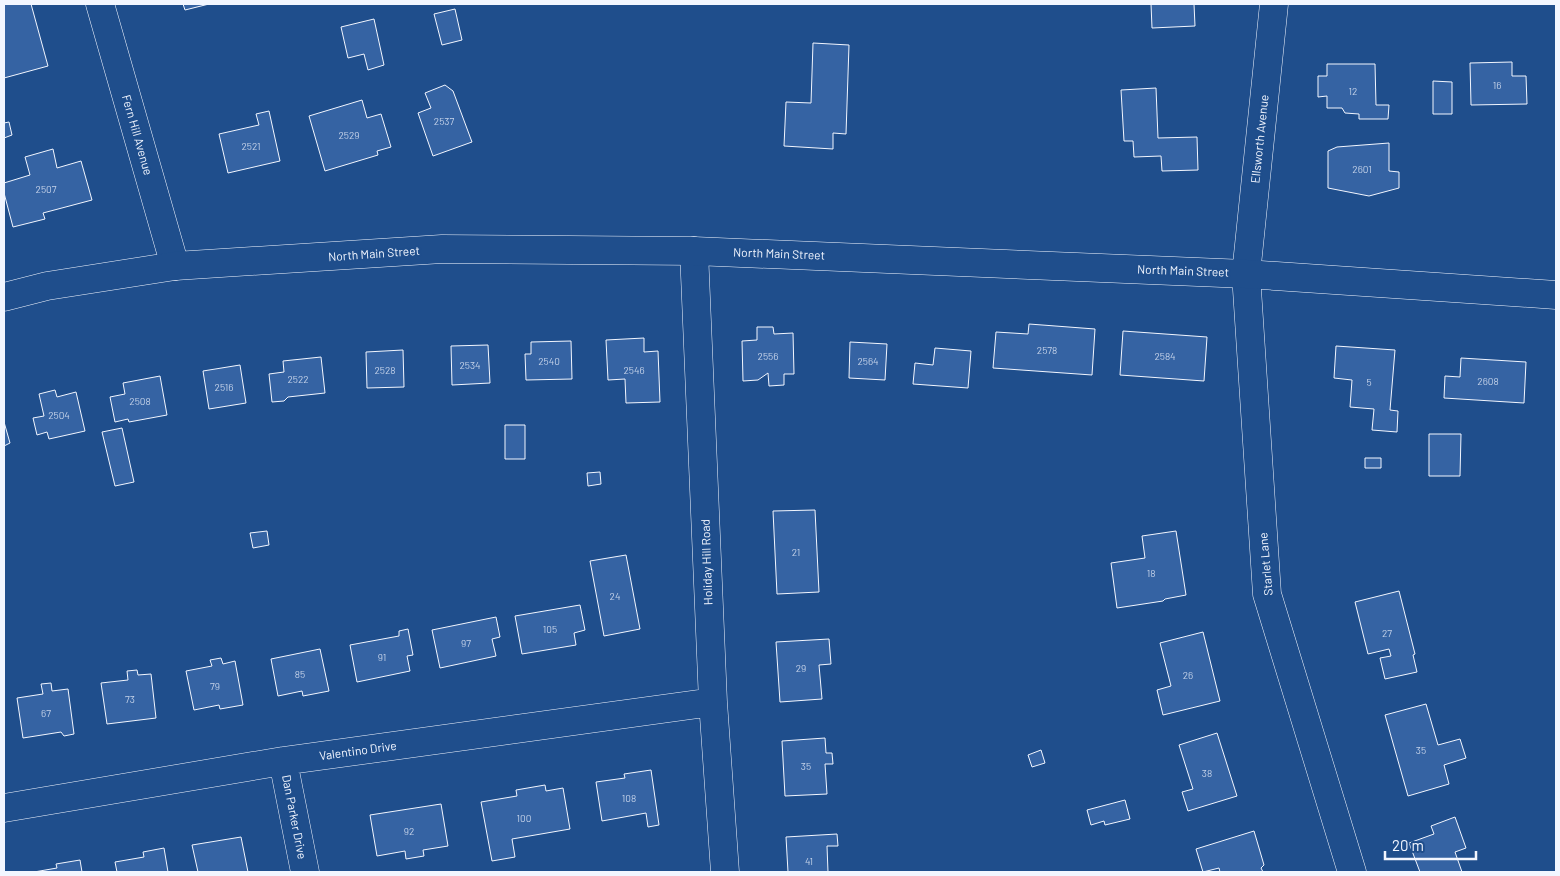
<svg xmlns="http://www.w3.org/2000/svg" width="1560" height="876" font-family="Barlow,sans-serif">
<rect width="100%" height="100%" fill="#1f4e8c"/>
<path fill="#3563a3" stroke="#f2f6ff" d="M4,4h27l17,62 -44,12z
M183,4h26l-24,6z
M1151,4h43l1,22 -43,2z
M455,9l7,31 -20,5 -8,-31z
M374,19l10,46 -16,5 -4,-16 -16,4 -7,-31z
M813,43l36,2 -3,89 -13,-1v16l-49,-3 2,-44 25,1z
M1512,62v14h14l1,28 -56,1 -1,-42z
M1327,64h48l1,41h13l-1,14h-29v-5l-14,-1 -3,-5h-15v-12l-9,1v-21h9z
M1433,81l19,1v32h-19z
M445,85l8,6 19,51 -39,14 -15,-43 13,-5 -6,-15z
M1156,88l2,50 39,-1 1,33 -36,1 -1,-15 -27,1 -1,-16h-9l-3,-51z
M362,100l5,18 14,-4 10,33 -14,4 1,4 -53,16 -16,-55z
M269,111l11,50 -52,12 -9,-39 40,-9 -3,-11z
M9,122l3,13 -8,3v-15z
M1389,143v28l10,1v16l-30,8 -41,-8v-37l9,-4z
M53,149l4,19 24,-7 11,39 -49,13 2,6 -32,8 -9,-34v-10l26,-8 -5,-18z
M1029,324l66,5 -3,46 -99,-7 3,-36 32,2z
M757,327h16l1,7 19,-1 1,41h-10v11l-15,1 -1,-13 -10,7 -15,1 -1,-40 15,-1z
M1123,331l84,6 -3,44 -84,-6z
M644,338v14l14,-1 2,51 -34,1 -1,-24 -17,1 -2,-40z
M571,341l1,38 -46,1 -1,-26h6v-12z
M850,342l37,2 -2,36 -36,-2z
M488,345l2,38 -38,2 -1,-39z
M1336,346l59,4 -5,60 8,1 -1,21 -25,-2 2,-21 -24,-2 2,-27 -18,-2z
M935,348l36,3 -3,37 -55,-4 2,-21 18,2z
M403,350l1,37 -37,1 -1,-36z
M321,357l4,36 -37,4 -4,4 -12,1 -3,-28 15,-2 -1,-11z
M1461,358l65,4 -2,41 -80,-5 1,-22 15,1z
M240,365l6,38 -37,6 -6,-38z
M160,376l7,39 -38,7 -1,-3 -13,3 -5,-25 15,-3 -2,-11z
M55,390l2,7 19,-5 9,39 -36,8 -2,-7 -10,3 -4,-17 11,-2 -5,-22z
M4,422l6,21 -6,3z
M505,425h20v34h-20z
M122,428l12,54 -19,4 -13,-54z
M1429,434h32l-1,42h-31z
M1365,458h16v10h-16z
M600,472l1,12 -13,2 -1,-13z
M815,510l4,82 -42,2 -4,-83z
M267,531l2,14 -16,3 -3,-15z
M1176,531l10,64 -21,4 -2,2 -46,7 -6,-45 34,-5 -3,-22z
M626,555l14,74 -36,7 -14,-75z
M1399,591l16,63 -2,1 4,17 -32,7 -5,-21 11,-2 -2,-7 -21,5 -13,-52z
M580,605l5,25 -11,3 2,12 -54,9 -7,-38z
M496,617l4,20 -8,2 4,17 -56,12 -8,-38z
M408,629l5,26 -6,1 3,15 -53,11 -7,-37 49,-9v-5z
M1203,632l17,69 -57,14 -6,-25 14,-4 -11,-43z
M829,639l2,25 -12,1 3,34 -42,3 -4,-60z
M320,649l9,42 -26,5 -1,-5 -24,5 -7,-37z
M221,658l2,6 12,-3 8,44 -23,4 -1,-4 -25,5 -8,-39 26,-5 -2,-6z
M137,670l1,5 13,-1 5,44 -49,6 -6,-41 27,-3 -1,-9z
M51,683l1,8 16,-2 6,45 -10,2 -3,-4 -38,6 -6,-40 26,-4 -2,-10z
M1426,704l12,41 22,-6 6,19 -22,7 5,19 -41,12 -23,-81z
M1217,733l20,63 -49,15 -6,-19 11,-3 -14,-44z
M825,738l1,15h6l1,11h-8l2,30 -42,2 -3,-55z
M1041,750l4,13 -13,4 -4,-12z
M651,770l8,55 -11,2 -2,-14 -44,8 -6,-39 29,-4 -1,-4z
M545,785l1,6 17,-3 7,41 -58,10 3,18 -23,4 -11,-59 36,-6 -1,-6z
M1125,800l5,19 -25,6 -1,-4 -13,4 -4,-15z
M441,804l7,42 -25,4 1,6 -18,3 -1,-8 -28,5 -7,-41z
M1455,817l11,31 -11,4 7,20h-42l-11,-29 25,-9 -3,-8z
M1254,831l10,34 -3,3 2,4h-43l-1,-4 -16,4 -7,-23z
M837,834l1,12h-11l1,26h-40l-2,-35z
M241,837l7,35h-50l-6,-27z
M164,848l4,24h-51l-2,-10 29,-5 -1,-5z
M80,860l2,12h-48l23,-4 -1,-4z"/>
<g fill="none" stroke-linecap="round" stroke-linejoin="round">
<defs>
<path id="minor" d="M100,4l75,262
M1274,4l-28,270 21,320 85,278
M694,251l19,451 12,170
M283,761l22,111
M4,808l279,-47 430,-59"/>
<path id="secondary" d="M4,297l43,-11 128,-20 267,-17 252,2 552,23 310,21"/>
</defs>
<use href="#minor" stroke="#f2f6ff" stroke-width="29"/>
<use href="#secondary" stroke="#f2f6ff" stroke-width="29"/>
<use href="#minor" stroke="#1f4e8c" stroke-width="28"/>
<use href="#secondary" stroke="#1f4e8c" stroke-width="28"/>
</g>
<g text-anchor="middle" stroke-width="4" stroke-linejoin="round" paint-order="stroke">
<g font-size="10" fill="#c3d1e8">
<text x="1497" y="89">16</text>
<text x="1353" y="95">12</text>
<text x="444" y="125">2537</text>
<text x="349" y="139">2529</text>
<text x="251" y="150">2521</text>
<text x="1362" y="173">2601</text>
<text x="46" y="193">2507</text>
<text x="1047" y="354">2578</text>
<text x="768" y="360">2556</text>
<text x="1165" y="360">2584</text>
<text x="549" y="365">2540</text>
<text x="868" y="365">2564</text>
<text x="470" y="369">2534</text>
<text x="385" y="374">2528</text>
<text x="634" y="374">2546</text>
<text x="298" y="383">2522</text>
<text x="1488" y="385">2608</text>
<text x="1369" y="386">5</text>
<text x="224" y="391">2516</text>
<text x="140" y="405">2508</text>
<text x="59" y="419">2504</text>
<text x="796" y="556">21</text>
<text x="1151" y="577">18</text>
<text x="615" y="600">24</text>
<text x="550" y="633">105</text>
<text x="1387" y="637">27</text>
<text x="466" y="647">97</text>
<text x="382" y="661">91</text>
<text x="801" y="672">29</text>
<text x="300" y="678">85</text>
<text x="1188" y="679">26</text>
<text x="215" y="690">79</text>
<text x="130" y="703">73</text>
<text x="46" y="717">67</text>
<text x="1421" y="754">35</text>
<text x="806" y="770">35</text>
<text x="1207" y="777">38</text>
<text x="629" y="802">108</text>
<text x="524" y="822">100</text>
<text x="409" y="835">92</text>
<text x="809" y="865">41</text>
</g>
<g font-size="12" fill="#f2f6ff" stroke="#1f4e8c">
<text transform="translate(137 135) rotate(74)" y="4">Fern Hill Avenue</text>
<text transform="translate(1260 139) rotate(-84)" y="4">Ellsworth Avenue</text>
<text transform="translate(374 254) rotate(-4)" y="4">North Main Street</text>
<text transform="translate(779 254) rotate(2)" y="4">North Main Street</text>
<text transform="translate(1183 271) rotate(2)" y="4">North Main Street</text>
<text transform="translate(707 562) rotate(-92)" y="4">Holiday Hill Road</text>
<text transform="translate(1266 564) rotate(-95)" y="4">Starlet Lane</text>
<text transform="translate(358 751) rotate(-8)" y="4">Valentino Drive</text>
<text transform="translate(294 817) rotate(79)" y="4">Dan Parker Drive</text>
</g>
</g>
<rect width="1560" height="876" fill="none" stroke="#f2f6ff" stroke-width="10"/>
<path d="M1385 851v8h91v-8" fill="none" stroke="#f2f6ff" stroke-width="2.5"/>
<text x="1392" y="851" font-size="15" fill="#f2f6ff" stroke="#1f4e8c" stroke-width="4" paint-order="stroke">20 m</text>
</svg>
